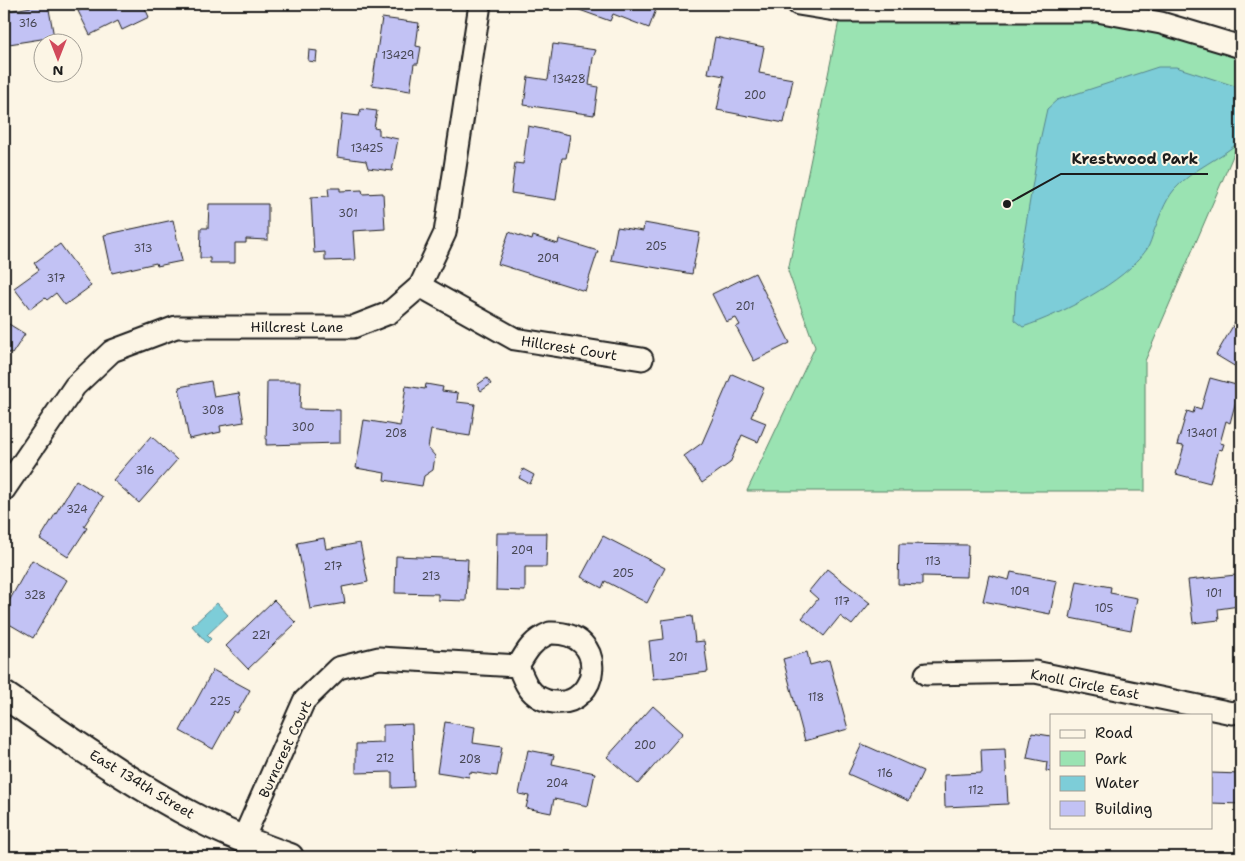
<svg xmlns="http://www.w3.org/2000/svg" width="1245" height="861" font-family="'Shantell Sans',sans-serif">
<rect width="100%" height="100%" fill="#fcf5e5"/>
<filter id="ink" filterUnits="userSpaceOnUse"><feTurbulence type="fractalNoise" baseFrequency=".02" numOctaves="2"/><feDisplacementMap in="SourceGraphic" scale="10" xChannelSelector="R" yChannelSelector="G"/><feConvolveMatrix kernelMatrix="1 2 1 2 8 2 1 2 1" color-interpolation-filters="sRGB"/></filter>
<g filter="url(#ink)">
<path fill="#9ae3b2" stroke="#5b8067" d="M841,11h256l144,36v90l-96,224v130h-398l68,-144 -27,-76z"/>
<path fill="#7dcdd8" stroke="#56868d" d="M1158,67h18l65,21v52c-20,19 -48,28 -67,50 -9,11 -15,28 -20,41 -2,6 -4,13 -7,18 -23,34 -86,65 -124,78l-9,-7 2,-35 23,-140 8,-36 10,-9z
M217,603l11,12 -21,20 4,4 -4,4 -15,-17z"/>
<path fill="#c2c2f4" stroke="#1c1c1c" d="M48,4l6,33 -45,7 -1,-9 -4,1v-29h3l1,4z
M93,4h50l6,13 -27,13 -4,-9 -28,14 -12,-24z
M563,4h95l-9,24 -36,-14 -3,7z
M382,18l37,5 -3,23 5,1 -3,17h-4l-4,27 -38,-6z
M715,37l49,10 -5,26 34,6 -9,44 -67,-13 7,-34 -16,-3z
M553,44l43,6 -3,8 -4,27 9,2 -4,28 -70,-10 4,-28 20,3z
M309,50l8,1 -1,11 -8,-1z
M361,109l16,2 -3,17 5,1v6l19,4 -6,32 -24,-3 -2,-7 -29,-4 5,-43 17,2z
M528,126l42,9 -4,23h-4l-6,42 -45,-7 4,-30 8,1z
M328,188h12v3l22,-1 1,4 20,-1 2,36 -32,2 2,29 -30,1v-9l-11,1 -3,-56 18,-1z
M209,204h59v36l-22,-1v4h-11v20h-25v-5h-10l1,-30h7z
M173,220l9,41 -25,5 -1,-3 -44,10 -8,-38z
M644,223l56,10 -8,41 -81,-14 6,-33 26,4z
M509,232l23,8 1,-4 25,8 1,-5 39,12 -13,40 -87,-27z
M60,244l31,42 -26,19 -9,-12 -9,7 -2,-2 -15,11 -16,-21 25,-18 -5,-7z
M755,273l35,70 -36,18 -18,-34 4,-2 -4,-7 -10,4 -14,-28z
M1241,312v58l-25,-15z
M4,321l21,13 -13,20 -3,-2 -5,8z
M732,374l32,14 -13,29 15,6 -8,19 -16,-7 -12,28 -28,20 -18,-27 18,-13z
M487,378l4,6 -10,7 -4,-6z
M1210,378l30,8 -10,37 -4,-2 -6,22 4,1 -2,6 -3,-1 -9,34 -34,-9 8,-28 -7,-1 10,-34 6,2 2,-6 6,2z
M211,381l3,16 25,-4 5,29 -24,4 1,6 -32,7 -10,-52z
M267,381h34l-1,28 40,1v33l-74,2z
M426,384l17,3 -1,4 16,2 -1,9 18,2 -5,32 -39,-6 -3,18 7,8 -2,14 -9,6 -2,10 -38,-6 1,-7 -29,-5 8,-48 36,6 6,-40 19,3z
M151,436l26,24 -38,43 -26,-23z
M523,469l11,6 -4,9 -11,-6z
M76,480l27,17 -19,29 3,2 -19,29 -28,-18z
M497,533h50l-1,34h-21v24l-29,-1z
M603,536l62,32 -18,35 -42,-22 -3,7 -21,-11z
M324,538l2,11 34,-6 8,39 -26,5 3,16 -35,6 -13,-66z
M899,544l69,1 -1,32 -45,-1v9l-24,-1z
M396,556l72,3 -2,42 -28,-1v-6l-43,-1z
M32,560l35,20 -34,58 -29,-17v-11z
M827,569l43,34 -18,22 -12,-9 -16,20 -22,-18 16,-19 -9,-8z
M1011,572l46,9 -7,33 -67,-13 6,-26 20,5z
M1236,575l3,31 -21,3 1,11 -26,3 -5,-43z
M1077,581l34,6 -1,6 27,5 -6,32 -61,-12z
M274,600l22,23 -48,46 -22,-23z
M692,616l3,26 9,-1 4,31 -55,7 -4,-38 15,-2 -2,-19z
M807,652l3,13 19,-5 19,69 -43,12 -22,-82z
M213,670l37,20 -13,23 -3,-2 -21,38 -33,-18z
M653,706l30,27 -45,51 -31,-27z
M445,722l30,5 -2,16 29,4 -5,29 -27,-4 -1,5 -32,-5z
M412,724l2,63 -22,1v-16l-36,1v-29l27,-1v-18z
M1032,733l19,3v36l-5,-1 1,-9 -20,-4z
M862,744l61,27 -14,30 -61,-27z
M1005,749l3,55 -63,3 -1,-32 38,-2 -1,-23z
M528,750l26,5 -2,9 43,9 -7,33 -34,-7 -3,14 -25,-5 3,-12 -10,-2z
M1211,773l30,1v30l-30,-1z"/>
<g fill="none" stroke-linecap="round" stroke-linejoin="round">
<defs>
<path id="minor" d="M798,4l43,7h256l64,12 80,24
M420,286l95,53 127,20
M4,490l71,-104 37,-35 64,-24h177l36,-14 31,-27 25,-53 35,-229
M550,633c61,-2 49,75 4,69 -10,-1 -20,-6 -26,-15 -4,-6 -7,-14 -10,-21 9,-16 15,-26 32,-33z
M926,674l109,-2 197,41 9,-2
M243,839l61,-138 34,-33 41,-10 139,8"/>
<path id="tertiary" d="M4,695c64,43 127,89 195,124 29,15 60,27 91,38"/>
</defs>
<use href="#minor" stroke="#1c1c1c" stroke-width="25"/>
<use href="#tertiary" stroke="#1c1c1c" stroke-width="30"/>
<use href="#minor" stroke="#fcf5e5" stroke-width="21"/>
<use href="#tertiary" stroke="#fcf5e5" stroke-width="26"/>
</g>
</g>
<g text-anchor="middle" stroke-width="4" stroke-linejoin="round" paint-order="stroke">
<g font-size="11" fill="#464652">
<text x="28" y="27">316</text>
<text x="398" y="59">13429</text>
<text x="569" y="83">13428</text>
<text x="755" y="99">200</text>
<text x="367" y="152">13425</text>
<text x="348" y="217">301</text>
<text x="656" y="250">205</text>
<text x="143" y="252">313</text>
<text x="548" y="262">209</text>
<text x="56" y="282">317</text>
<text x="745" y="310">201</text>
<text x="213" y="414">308</text>
<text x="303" y="431">300</text>
<text x="396" y="437">208</text>
<text x="1202" y="437">13401</text>
<text x="145" y="474">316</text>
<text x="77" y="513">324</text>
<text x="522" y="554">209</text>
<text x="933" y="565">113</text>
<text x="333" y="570">217</text>
<text x="623" y="577">205</text>
<text x="431" y="580">213</text>
<text x="1020" y="595">109</text>
<text x="1214" y="597">101</text>
<text x="35" y="599">328</text>
<text x="842" y="605">117</text>
<text x="1104" y="612">105</text>
<text x="261" y="639">221</text>
<text x="678" y="661">201</text>
<text x="816" y="701">118</text>
<text x="220" y="705">225</text>
<text x="645" y="749">200</text>
<text x="385" y="762">212</text>
<text x="470" y="763">208</text>
<text x="885" y="777">116</text>
<text x="557" y="787">204</text>
<text x="976" y="794">112</text>
</g>
<g font-size="14" fill="#1c1c1c" stroke="#fcf5e5">
<text x="297" y="332">Hillcrest Lane</text>
<text transform="translate(569 348) rotate(9)" y="5">Hillcrest Court</text>
<text transform="translate(1085 684) rotate(11)" y="5">Knoll Circle East</text>
<text transform="translate(285 749) rotate(-65)" y="5">Burncrest Court</text>
<text transform="translate(142 784) rotate(31)" y="5">East 134th Street</text>
</g>
</g>
<path fill="none" stroke="#1c1c1c" stroke-width="2" d="M1007 204L1061 174H1208"/>
<circle fill="#1c1c1c" stroke="#fcf5e5" stroke-width="2" cx="1007" cy="204" r="5"/>
<g font-size="15" text-anchor="middle" font-weight="bold" fill="#1c1c1c" stroke="#fcf5e5" stroke-width="4" stroke-linejoin="round" paint-order="stroke">
<text x="1135" y="164">Krestwood Park</text>
</g>
<rect width="1245" height="861" fill="none" stroke="#fcf5e5" stroke-width="20"/>
<rect x="10" y="10" width="1225" height="841" fill="none" stroke="#1c1c1c" stroke-width="2" filter="url(#ink)"/>
<rect x="1050" y="714" width="162" height="115" fill="#fcf5e5" stroke="#a29e95"/>
<rect x="1060" y="730" width="25" height="8" fill="#fcf5e5" stroke="#a29e95"/>
<text x="1095" y="738" font-size="15" fill="#1c1c1c">Road</text>
<rect x="1060" y="751" width="25" height="15" fill="#9ae3b2" stroke="#a29e95"/>
<text x="1095" y="764" font-size="15" fill="#1c1c1c">Park</text>
<rect x="1060" y="776" width="25" height="15" fill="#7dcdd8" stroke="#a29e95"/>
<text x="1095" y="788" font-size="15" fill="#1c1c1c">Water</text>
<rect x="1060" y="801" width="25" height="15" fill="#c2c2f4" stroke="#a29e95"/>
<text x="1095" y="814" font-size="15" fill="#1c1c1c">Building</text>
<g transform="translate(58 58) rotate(180)"><circle r="24" fill="#fcf5e5" stroke="#a29e95"/>
<path d="M0-4L9 19L0 12L-9 19Z" fill="#d1495b"/>
<text y="-8" font-size="14" font-weight="bold" text-anchor="middle" fill="#1c1c1c">N</text>
</g>
</svg>
